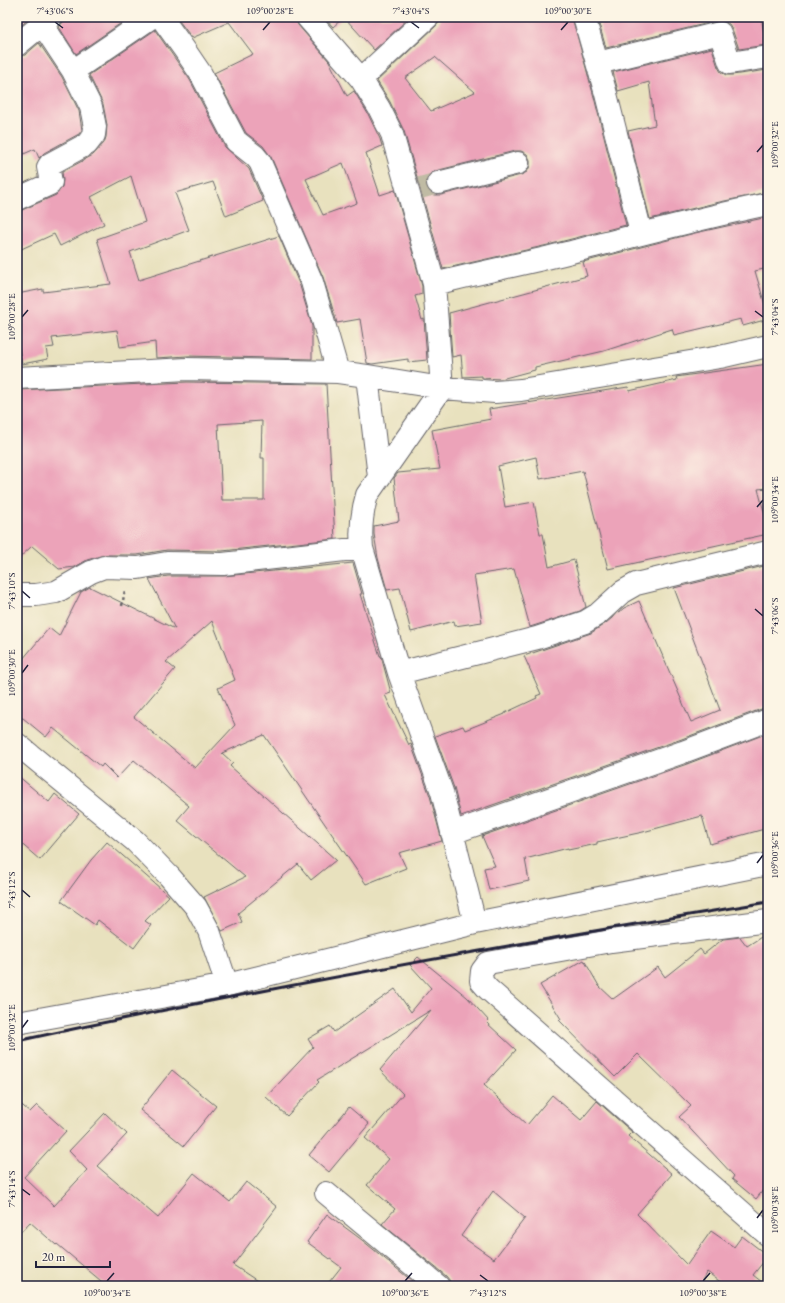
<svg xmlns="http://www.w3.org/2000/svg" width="785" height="1303" font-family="'EB Garamond',serif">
<rect width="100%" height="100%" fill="#fcf5e5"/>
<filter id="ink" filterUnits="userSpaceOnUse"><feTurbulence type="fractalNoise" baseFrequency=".025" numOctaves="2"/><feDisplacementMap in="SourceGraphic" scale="8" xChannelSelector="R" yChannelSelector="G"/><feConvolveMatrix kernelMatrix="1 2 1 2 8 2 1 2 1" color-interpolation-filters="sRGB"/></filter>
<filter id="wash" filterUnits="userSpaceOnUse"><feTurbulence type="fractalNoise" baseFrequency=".012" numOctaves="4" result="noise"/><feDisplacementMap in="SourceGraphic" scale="16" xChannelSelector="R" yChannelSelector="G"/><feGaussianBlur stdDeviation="0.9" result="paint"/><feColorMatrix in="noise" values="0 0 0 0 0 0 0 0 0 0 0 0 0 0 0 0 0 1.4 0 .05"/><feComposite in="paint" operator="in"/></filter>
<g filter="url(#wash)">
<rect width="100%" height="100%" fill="#e8e1be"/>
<g id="blocks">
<path fill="#eca3b9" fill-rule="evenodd" d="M17,17h14l-14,12z
M63,17h67l-54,37 -17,-27 4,-5z
M176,17h119l3,8 31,36 18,35 7,-5 14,23 12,25 2,7 -16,7 14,42 15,-5 27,96v8l-7,2 7,24 2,-1 3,41 -19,2v-3l-36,5 -5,-1 -7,-44 -23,4 -14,-46 -52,-120 -8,-11 -17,-13 -32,-60 39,-19 -24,-32 -37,16zM343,163l14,40 -34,12 -17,-36z
M324,17h86l-36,33 -30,-33 -11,10z
M440,17h132l22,80 32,128 -78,20 -105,24 -39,-138 -14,-29 -13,-21 59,-55 4,-5zM435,57l40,35 -44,19 -26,-33zM515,151h6l6,3 3,6v6l-3,6 -6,3 -80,20h-7l-5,-3 -3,-6v-7l4,-5 5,-3z
M624,17h137l5,28 -27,4 -7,-20 -3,-5 -5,-3h-7l-111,27 -7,-24z
M155,30l35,50 35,67 24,22 14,32 -37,15 -13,-34 -38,11 14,37 -59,22 9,28 140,-44 21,50 12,40v33l-125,-3 -31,2 -1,-16 -35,5 -3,-17 -65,8 2,9 -8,1 2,11 -26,5 -5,-26v-44l26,-5v3l68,-8 -14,-45 48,-17 -14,-46 -40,21 13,27 -44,22 -6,-12 -37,17v-40l5,-1 34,-15 6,-8 1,-7 -1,-8 31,-17 11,-12 2,-6 1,-12 -4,-21 -14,-29z
M39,43l23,34 17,34 3,19 -3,4 -35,19 -5,5 -4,-9 -18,8v-100l8,-2z
M712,48l6,19 3,5 5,3h6l36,-5v122l-53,11 -65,16 -22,-88 27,-6 -6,-43 -31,9 -5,-19z
M768,217v51l-13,3 13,44v4l-25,7 -2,-7 -67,16 -2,-6 -68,22 -69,16v3l-34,9 -19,-1v-2l-19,1 -2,-22 -9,2 -3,-44 138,-37 -4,-14 112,-29z
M768,364v124l-10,1 10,38v7l-160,35 -25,-98 -43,8 -4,-22 -38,9 7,41 29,-5 6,32h3l6,33 25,-7 12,47 -6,4 -50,16 -16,-58 -40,6 8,47 -27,4 -1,-5 -43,11 -11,-44 -13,2 -9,-32 -4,-24v-8l25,-5 -5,-43 4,-5 42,-4 -8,-39 59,-11 -2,-10 139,-22 1,4 48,-11 -1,-3z
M187,382l139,2 9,155 -113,12 -55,-1 -30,5h-33l-17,5 -12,7 -16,2 -27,-23 -15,14v-62l3,-2 -3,-15v-91zM262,421l-1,37h3v42h-42l-4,-76z
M353,563l9,31h-2l20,62h1l10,37 -6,2 24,50 2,-1 19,52 12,45 -43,12 7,15 -40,16 -102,-149 -42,18 11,10 -3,3 106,94 -25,20 -13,-16 -60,49 4,9 -20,9 -18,-34 41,-20 -68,-57 12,-14 -55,-46 -17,18 -14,-14 -2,3 -48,-39 -7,9 -23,-19h-6v-52l32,-38 10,8 22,-44 9,-5 85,42 -26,-50 19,-3h56zM212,621l23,59 -17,8 17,37 -40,43 -61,-51 41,-48 -9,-7z
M768,565v143h-4l-85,32 -218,76 -7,-28 -19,-52 28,-10 2,4 40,-16v-1l32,-15 -1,-2 5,-2 -17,-38 67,-23 15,-10 18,-15 15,-7 52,121 29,-12 -46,-122z
M768,733v95l-58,16 -8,-28 -59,16 -46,10v2l-29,6v-2l-43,11 4,22 -40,9 -5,-22 11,-2 -13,-30 205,-72z
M17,775l32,27 6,-8 24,20 -39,46 -23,-20z
M107,842l62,54 -24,25 6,4 -17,23 -36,-28 -3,5 -34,-24 30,-41z
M766,934h2v250l-12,15 -24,-20 2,-3 -55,-59 12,-11 -53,-52 -23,23 -56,-57 2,-1 -21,-34 44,-25 15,26 14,13 45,-32 7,10 35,-28 4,5 19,-15 17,-2 7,9z
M418,957l49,40 22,24 -2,2 29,27 -32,35 43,40 25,-30 29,25 16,-19 35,31 -4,4 44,38 -35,40 50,51 24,-34 23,16 8,-11 26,20 -15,19 14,11h-41l-19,-14 -5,8 6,6h-258v-5l-4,-5 -64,-52 13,-15 -28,-24 22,-26 -24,-21 38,-44 -23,-24 51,-60 -114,70 2,2 -32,34 -21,-19 47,-50 -5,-8 22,-13 4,6 61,-43 16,23 20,-24 -21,-23zM493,1191l32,27 -31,41 -33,-23z
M172,1070l44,36 -32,40 -44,-36z
M17,1101l13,11 7,-7 29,26 -42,46 30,29 33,-36 -18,-19 36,-38 22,21 -30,32 61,52 36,-45 36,29 16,-20 31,25 -44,58 32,21h-158l-50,-42 -1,1 -26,-23 -13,14z
M349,1107l20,17 -40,48 -20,-17z
M327,1214l35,26 56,46h-92l15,-19 -34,-25z"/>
</g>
</g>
<g filter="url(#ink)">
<use href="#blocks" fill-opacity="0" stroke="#676569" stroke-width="1"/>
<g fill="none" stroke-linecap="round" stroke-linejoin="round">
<path stroke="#c0bba4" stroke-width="22" stroke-dasharray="22 11" stroke-linecap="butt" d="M420,188l18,-5"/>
<defs>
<path id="minor" d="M161,17l23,32 17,25 35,67 19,15 5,6 52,120 26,90
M307,17l54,62 18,29 13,26 42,150c44,-11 89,-20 133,-31 67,-17 133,-35 201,-49
M584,17l22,77 35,139
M42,24l31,47
M17,45l34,-28
M598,63l122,-30 10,30 38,-6
M361,79l67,-62
M438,183l80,-20
M17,199l33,-15 1,-2 -3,-15 2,-3 37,-20 7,-9 1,-8 -4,-20 -18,-36 79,-54
M434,284l8,104 -75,107c-5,17 -7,34 -5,53l37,125 43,119 33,131
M367,376l12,101
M17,378l170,-9 151,3 29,4 75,12 53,4 26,-2 199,-33 48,-11
M17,595h19l20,-3 35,-20 13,-5 34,1 29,-5 56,1 139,-16
M399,673l138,-35 48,-16 13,-8 24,-22 14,-8 132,-32
M17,744l118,97 34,35 27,31 13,24 18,54
M452,833l231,-81 85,-32
M768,921l-157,20 -123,22 -6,8 -1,10 7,8 280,246
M17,1023l210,-38 248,-62 293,-59
M326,1193l112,93"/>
</defs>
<use href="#minor" stroke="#676569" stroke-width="24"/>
<path stroke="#676569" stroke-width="2.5" stroke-dasharray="3 3" stroke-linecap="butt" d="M122,606l3,-16"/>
<use href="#minor" stroke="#fff" stroke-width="22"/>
<path stroke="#22223b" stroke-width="3" d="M17,1041c249,-54 500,-98 751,-139"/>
</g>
</g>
<path fill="none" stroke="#22223b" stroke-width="1.5" d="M55,22l8,6M411,22l8,6M263,30l7,-8M561,30l7,-8M757,152l6,-7M755,311l8,6M22,317l6,-7M757,507l6,-7M22,591l8,7M755,609l8,7M22,673l6,-8M757,863l6,-8M22,890l8,7M22,1028l6,-8M22,1189l8,6M757,1218l6,-8M480,1275l8,6M107,1281l7,-8M405,1281l7,-8M703,1281l7,-8"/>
<rect width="785" height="1303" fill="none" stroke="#fcf5e5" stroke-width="44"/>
<path d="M36 1261v6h74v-6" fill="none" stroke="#22223b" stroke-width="2"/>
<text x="42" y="1261" font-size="12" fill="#22223b" stroke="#fcf5e5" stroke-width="3" paint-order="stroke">20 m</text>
<rect x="22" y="22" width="741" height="1259" fill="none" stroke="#22223b" stroke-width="1.5"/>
<g font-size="10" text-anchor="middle" fill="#22223b">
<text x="55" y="14">7°43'06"S</text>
<text x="270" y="14">109°00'28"E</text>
<text x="411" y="14">7°43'04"S</text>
<text x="568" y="14">109°00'30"E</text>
<text transform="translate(774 145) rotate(-90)" y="4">109°00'32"E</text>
<text transform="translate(774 317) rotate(-90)" y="4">7°43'04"S</text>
<text transform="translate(11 317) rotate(-90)" y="4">109°00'28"E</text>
<text transform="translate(774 500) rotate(-90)" y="4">109°00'34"E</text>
<text transform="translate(11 591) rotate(-90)" y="4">7°43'10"S</text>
<text transform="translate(774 616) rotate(-90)" y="4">7°43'06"S</text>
<text transform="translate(11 673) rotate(-90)" y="4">109°00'30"E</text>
<text transform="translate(774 855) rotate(-90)" y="4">109°00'36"E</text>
<text transform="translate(11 890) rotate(-90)" y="4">7°43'12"S</text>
<text transform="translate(11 1028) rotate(-90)" y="4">109°00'32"E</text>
<text transform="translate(11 1189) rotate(-90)" y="4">7°43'14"S</text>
<text transform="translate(774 1210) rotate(-90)" y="4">109°00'38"E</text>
<text x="107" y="1296">109°00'34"E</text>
<text x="405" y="1296">109°00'36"E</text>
<text x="488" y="1296">7°43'12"S</text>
<text x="703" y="1296">109°00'38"E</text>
</g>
</svg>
